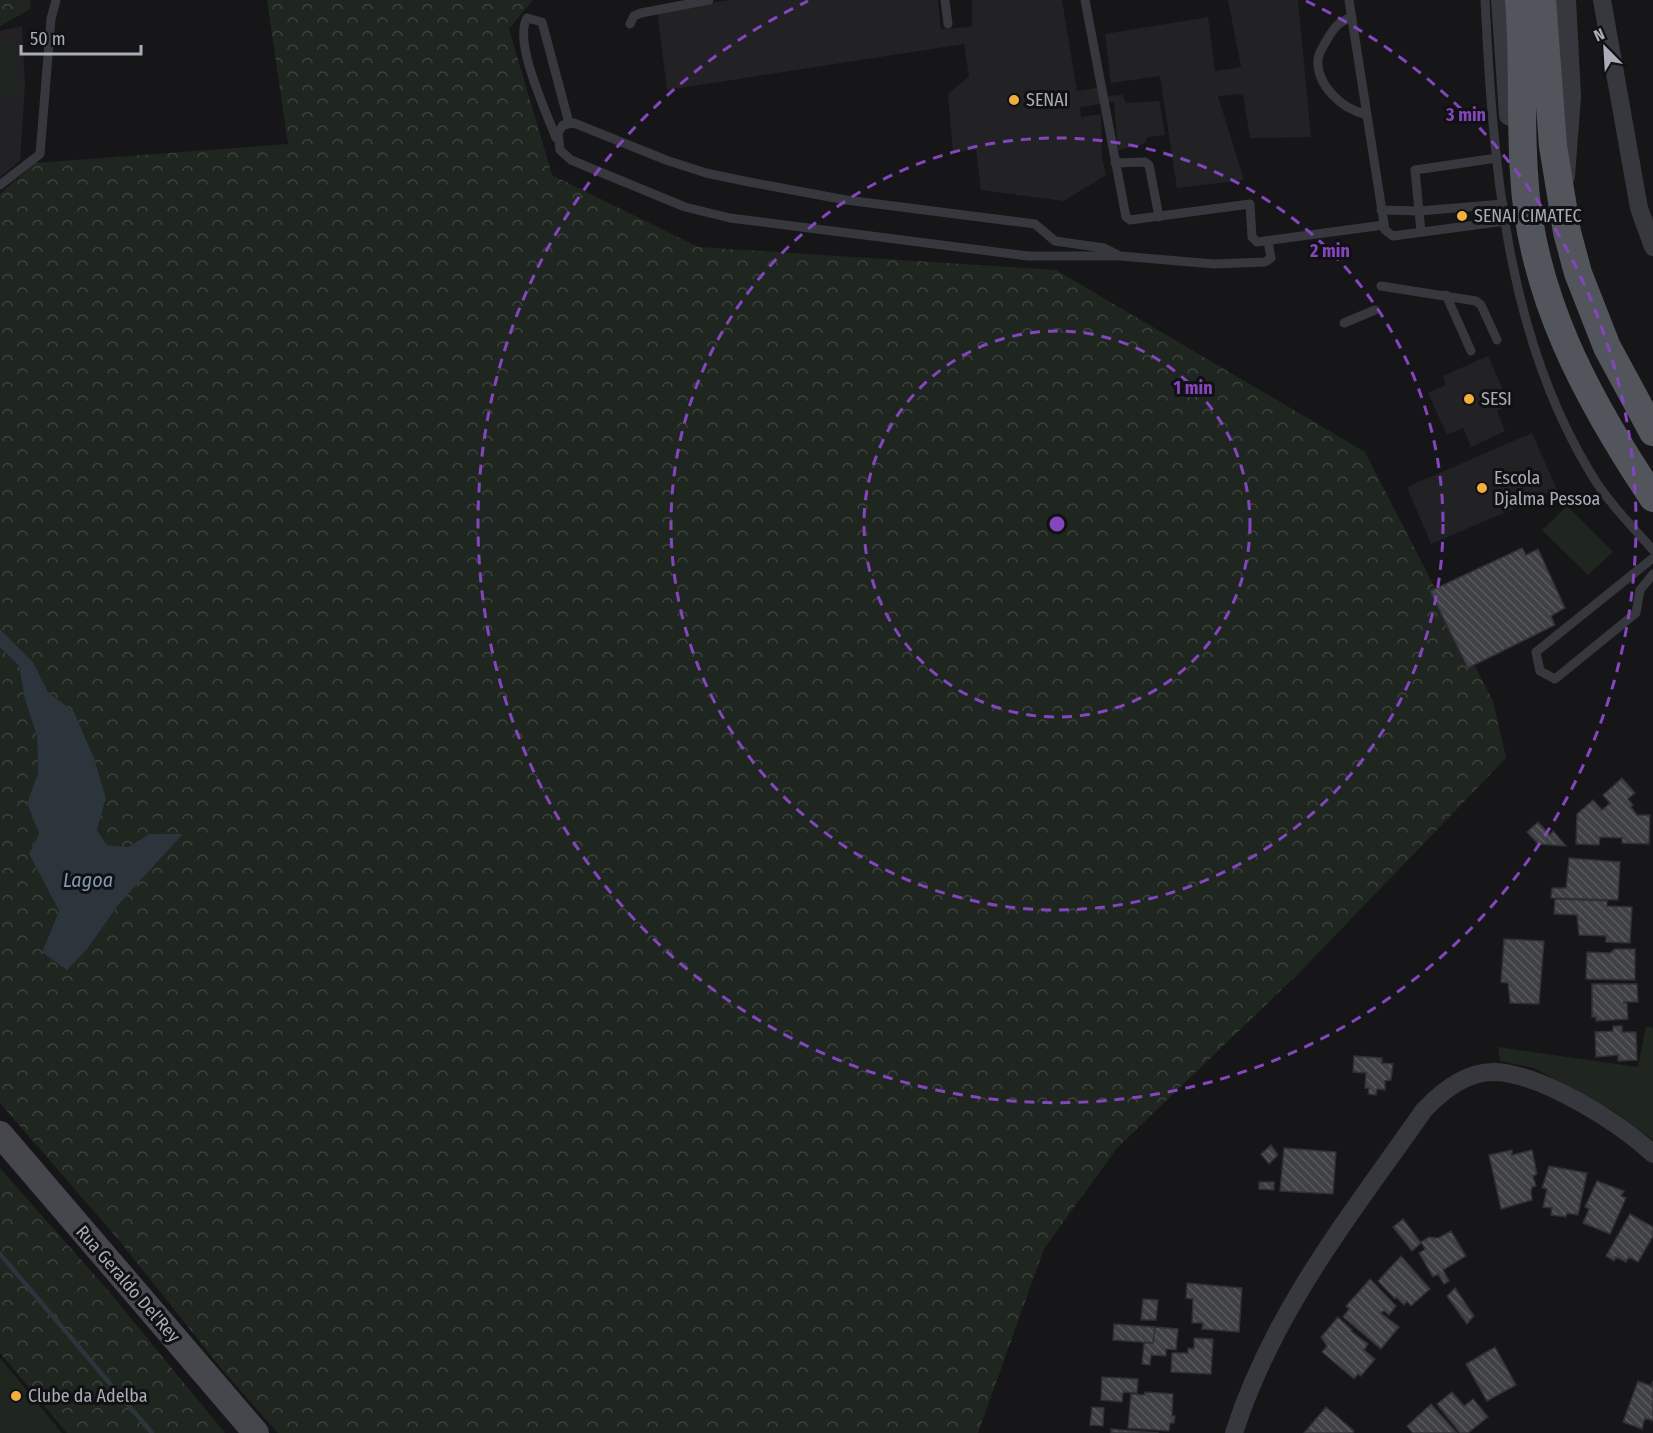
<svg xmlns="http://www.w3.org/2000/svg" width="1653" height="1433" font-family="'Fira Sans Condensed',sans-serif">
<defs>
<pattern id="forest-crowns" width="20" height="18" patternUnits="userSpaceOnUse" patternTransform="scale(1.5)"><rect width="20" height="18" fill="#1e261f"/><path d="M2 6a3 3 0 1 1 6 0M12 15a3 3 0 1 1 6 0" fill="none" stroke="#3c433d"/></pattern>
<pattern id="building-back-hatch" width="6" height="6" patternUnits="userSpaceOnUse" patternTransform="scale(1.5)"><rect width="6" height="6" fill="#404145"/><path d="M-1 5l2 2M0 0l6 6M5-1l2 2" fill="none" stroke="#595a5e"/></pattern>
</defs>
<rect width="100%" height="100%" fill="#161618"/>
<path fill="#222225" d="M731,0h207l3,29 31,-2v-27h90l15,91 26,-4 3,9 17,-1 3,8 33,-2 6,34 -17,2 -4,7 -26,6 -4,-48 -34,5 1,10 20,-3 1,44 4,17 -42,26 -83,-11 -5,-40 -23,2 -5,-58 21,-18 -5,-32 -297,46 -10,-80z
M1228,0h70l13,137 -61,1 -7,-44 -25,2 26,84 -67,8 -17,-112 -49,7 -6,-49 103,-17 7,54 26,-4z
M22,26l3,58 -5,77 -20,16v-146z
M1488,356l22,49 -13,6 8,20 -34,16 -8,-19 -16,7 -19,-42 18,-8 -3,-9z
M1532,433l25,57 -126,54 -24,-57z"/>
<path fill="#1e261f" d="M13,43l7,50 -20,3v-51z
M1567,506l46,46 -25,23 -46,-45z
M1646,1026l7,2v112l-38,-28 -81,-44 -34,-7 -2,-14 140,20z
M0,1358l62,75h-62z"/>
<path fill="url(#forest-crowns)" d="M0,0h31l-1,9 -30,17z
M267,0h266l-24,29 43,146 146,72 358,23 309,182 128,249 13,57 -206,214 -183,176 -73,101 -66,184h-700l-54,-61 -106,-133 -118,-136v-456l19,19 6,34 12,36 1,37 -11,30 12,31 -10,20 30,57 -17,41 46,-4 31,-44 64,-70h-34l-21,13 -21,-2 -10,-15 9,-32 -12,-40 -20,-46 -26,-20 -15,-30 -33,-33v-435l35,-31 253,-19z
M0,1168l106,120 119,145h-158l-67,-80z"/>
<path fill="#2c353c" d="M0,629l33,33 15,30 26,20 20,46 12,40 -9,32 10,15 21,2 21,-13h34l-64,70 -31,44 -21,22 -25,-18 17,-41 -30,-57 10,-20 -12,-31 11,-30 -1,-37 -12,-36 -6,-34 -19,-19z"/>
<g fill="none" stroke-linecap="round" stroke-linejoin="round">
<path stroke="#2c353c" stroke-width="4.5" d="M0,1254l152,179"/>
</g>
<path fill="url(#building-back-hatch)" stroke="#303034" stroke-width="1.5" d="M1522,548l4,7 12,-6 27,59 -14,8 4,9 -87,43 -38,-77z
M1622,778l13,15 -7,6 5,6 -2,2 6,8h13l-1,29 -27,-1v-5l-22,-1 -1,8 -23,-1 1,-30 16,-14 9,10 8,-7 -7,-8z
M1538,822l12,13 3,-4 13,15 -28,-2 -11,-12z
M1569,858l51,4 -2,38 -67,-2 1,-10h14z
M1555,899l52,2v5l25,1 -2,36 -24,-1v-6l-27,-1 -2,-20 -23,-1z
M1504,939l40,2 -5,63 -29,-1 -2,-20 -7,-1z
M1615,949h20v31l-49,-1 1,-27 23,1z
M1592,984h45l1,18h-15l4,2 1,15 -32,2v-4h-4z
M1613,1026h9v6h14l1,28 -19,1v-6l-22,2 -1,-25 18,-1z
M1354,1056l28,2v5l11,1 -2,16 -6,1v9l-8,-1 -1,6 -8,-1 1,-6h-4l1,-15 -13,-1z
M1271,1145l7,10 -9,9 -8,-10z
M1284,1148l52,4 -3,42 -53,-3z
M1512,1150v5l20,-5 5,24 -4,2 3,10 -4,1 -1,4 1,9 -31,9 -12,-54z
M1549,1166l38,7 -9,42 -11,-2 -1,4 -15,-2 1,-7 -9,-1 4,-18 -5,-1z
M1597,1181l27,10 -3,5 5,2 -16,36 -27,-11 6,-14 -4,-2z
M1259,1182h15v8l-15,-1z
M1630,1214l23,13v9l-15,26 -9,-5 -3,5 -10,-5 -2,4 -8,-5z
M1403,1219l18,24 -9,8 -19,-24z
M1451,1231l15,25 -23,14 6,11 -5,3 -6,-10 -5,3 -14,-24 6,-4 -4,-7 8,-5 9,1z
M1401,1256l29,33 -19,17 -4,-5 -3,4 -8,-8 -1,2 -17,-18z
M1370,1279l26,27 -7,9 -5,-4 -3,2 18,14 -18,22 -38,-32 6,-8 -3,-3z
M1187,1283l55,5 -3,44 -37,-3 1,-6h-11l1,-24 -7,-1z
M1455,1288l19,28 -7,8 -20,-28z
M1143,1299l15,1 -2,20h-15z
M1338,1317l14,13 -1,1 17,13 -4,6 11,9 -14,17 -3,-2 -4,5 -32,-27 5,-6 -6,-9z
M1114,1324l41,3 -2,16 -40,-3z
M1155,1327l23,2 -2,21 -10,-1v7l-15,-1 -1,10 -8,-1 2,-21h9z
M1194,1338l19,1 -2,35 -40,-2 1,-19h16v-5l6,1z
M1495,1347l21,38 -29,16 -21,-37z
M1102,1377l36,2 -1,14 -14,-1 -1,10 -21,-2z
M1638,1381l13,5 2,-5v40l-8,-3 -3,11 -19,-7z
M1145,1392l28,2 -1,22h3l-1,7h-4l-1,8 -41,-3 3,-34 13,1z
M1452,1392l12,14 9,-7 15,18 -20,16h-8l-23,-29z
M1431,1404l26,29h-44l-6,-7z
M1092,1407l12,1 -1,18 -13,-1z
M1326,1407l28,24 -1,2h-49z
M1111,1429l48,4h-48z"/>
<g fill="none" stroke-linecap="round" stroke-linejoin="round">
<path stroke="#37383d" stroke-width="9" d="M945,0l3,24
M1085,0l41,217 4,3 120,-16 2,33 5,5 127,-17
M1349,0l36,230 8,6 112,-15
M1485,0c8,160 20,332 105,472 16,28 41,53 63,78
M1352,17c-13,5 -17,9 -24,21 -3,6 -9,13 -10,21 -2,26 24,50 47,55
M630,24l4,-8 7,-3 68,-13
M556,138c-10,-27 -43,-96 -29,-120l15,4 27,101
M1115,163l30,-1 4,3 10,52
M0,185l40,-31 11,-135 5,-19
M1381,210l38,1 -4,-41 82,-12
M1421,232l-2,-21 84,-7
M1120,256l-16,-8 -49,-7 -20,-17 -189,-24 -97,-18 -43,-9 -40,-13 -92,-37 -11,2 -5,8 2,17 11,10 114,47 45,11 298,38h92l94,8 51,-2 6,-4 -3,-17
M1381,286l95,15 5,4 16,35
M1446,295l25,56
M1344,323l31,-13
M1653,558l-117,94 4,19 15,8 81,-66 4,-23 13,-16"/>
<path stroke="#37383d" stroke-width="18" d="M1602,0l37,208 14,39
M1234,1433c40,-124 116,-217 190,-323 18,-19 42,-39 71,-38 47,2 124,50 158,82"/>
<path stroke="#37383d" stroke-width="22" d="M1502,0l8,115
M1564,176l6,-80 -5,-96"/>
<path stroke="#45474d" stroke-width="26" d="M0,1134l256,299"/>
<path stroke="#53555c" stroke-width="28" d="M1519,0c5,58 1,115 5,173 6,121 63,226 129,325
M1542,0l11,146 14,86 11,41 29,74 46,85"/>
</g>
<g fill="none" stroke="#8446be" stroke-width="3" stroke-dasharray="10 8">
<circle cx="1057" cy="524" r="193"/>
<circle cx="1057" cy="524" r="386"/>
<path d="M1306 1A579 579 0 1 1 808 1"/>
</g>
<g fill="#f2b134" stroke="#111113" stroke-width="2">
<circle cx="1014" cy="100" r="6"/>
<circle cx="1462" cy="216" r="6"/>
<circle cx="1469" cy="399" r="6"/>
<circle cx="1482" cy="488" r="6"/>
<circle cx="16" cy="1396" r="6"/>
</g>
<g text-anchor="middle" stroke-width="6" stroke-linejoin="round" paint-order="stroke">
<g font-size="18" fill="#a8adb8" stroke="#111113" text-anchor="start">
<text x="1026" y="106">SENAI</text>
<text x="1474" y="222">SENAI CIMATEC</text>
<text x="1481" y="405">SESI</text>
<text x="1494" y="484">Escola<tspan x="1494" dy="21">Djalma Pessoa</tspan></text>
<text x="28" y="1402">Clube da Adelba</text>
</g>
<g font-size="18" fill="#a8adb8" stroke="#111113">
<text transform="translate(128 1284) rotate(49)" y="6">Rua Geraldo Del'Rey</text>
</g>
<g font-size="20" font-style="italic" fill="#7f9bb3" stroke="#111113">
<text x="88" y="887">Lagoa</text>
</g>
</g>
<circle cx="1057" cy="524" r="9" fill="#8446be" stroke="#111113" stroke-width="3"/>
<g font-size="18" text-anchor="middle" font-weight="bold" fill="#8446be" stroke="#111113" stroke-width="6" stroke-linejoin="round" paint-order="stroke">
<text x="1466" y="121">3 min</text>
<text x="1330" y="257">2 min</text>
<text x="1193" y="394">1 min</text>
</g>
<g transform="translate(1605 48) rotate(336)" stroke="#111113" stroke-width="4.5" paint-order="stroke">
<path d="M0-4.5L10 22L0 15L-10 22Z" fill="#a8adb8"/>
<text y="-9" font-size="16" font-weight="bold" text-anchor="middle" fill="#a8adb8">N</text>
</g>
<path d="M21 45v9h120v-9" fill="none" stroke="#a8adb8" stroke-width="3"/>
<text x="30" y="45" font-size="18" fill="#a8adb8" stroke="#111113" stroke-width="4.5" paint-order="stroke">50 m</text>
</svg>
